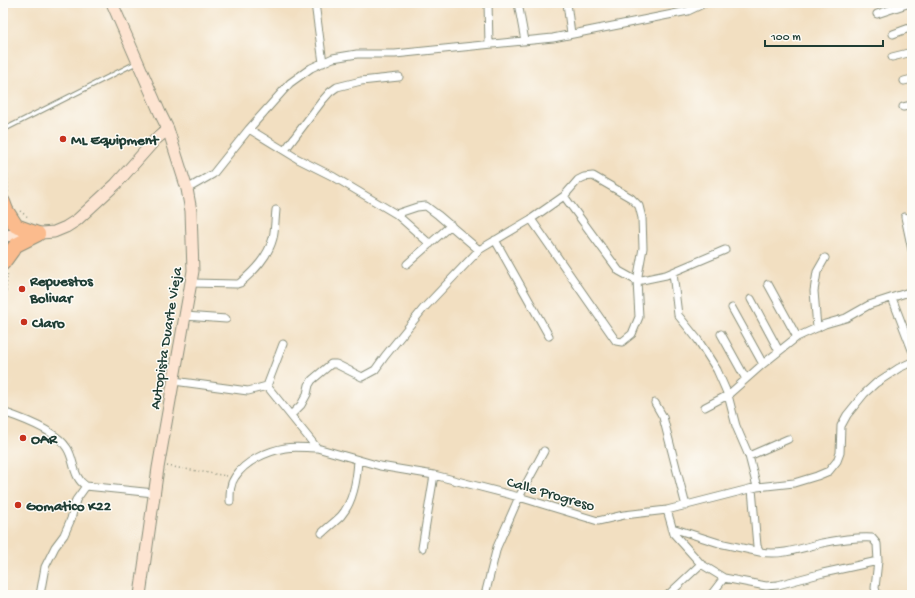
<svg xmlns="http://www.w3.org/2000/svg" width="915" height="598" font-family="'Gochi Hand',sans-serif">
<rect width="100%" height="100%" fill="#fdfcf7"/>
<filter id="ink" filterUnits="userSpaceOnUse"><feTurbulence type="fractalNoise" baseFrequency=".025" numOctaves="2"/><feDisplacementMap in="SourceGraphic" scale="8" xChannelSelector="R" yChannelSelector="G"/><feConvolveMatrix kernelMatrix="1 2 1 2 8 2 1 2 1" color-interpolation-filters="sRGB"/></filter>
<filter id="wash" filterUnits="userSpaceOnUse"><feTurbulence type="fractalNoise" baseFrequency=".012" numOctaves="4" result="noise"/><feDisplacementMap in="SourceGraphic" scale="16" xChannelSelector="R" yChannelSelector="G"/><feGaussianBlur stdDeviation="0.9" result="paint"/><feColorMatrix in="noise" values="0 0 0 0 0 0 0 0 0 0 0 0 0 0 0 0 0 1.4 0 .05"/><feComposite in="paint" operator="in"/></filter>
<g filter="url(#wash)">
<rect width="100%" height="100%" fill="#f2dfc1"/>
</g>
<g filter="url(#ink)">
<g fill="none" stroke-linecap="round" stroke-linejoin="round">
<defs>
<path id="lane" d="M3,130l133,-67"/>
<path id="street" d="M315,3l8,60
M488,3l1,41
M518,3l7,38
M567,3l4,31
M877,14l33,-11
M893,34l19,-7
M892,57l20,-5
M904,81l8,-2
M903,107l9,-2
M249,129l49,30 36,18 62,37 21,-7 9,-1 12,9 41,35
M285,150l37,-49 8,-9 7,-5 24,-6 38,-4
M187,189l26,-15 36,-45 41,-46 21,-15 22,-10 24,-4h38l158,-16 135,-27 17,-8
M564,196l55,75 18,10 29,-6 59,-25
M396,214l34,30
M905,217l7,33
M495,240l54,96
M407,264l44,-39
M673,273l5,42 20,25 19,30 11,25 8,31 13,30 8,31
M191,283l46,1 3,-1c14,-12 28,-26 33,-45 2,-9 2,-19 3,-28
M768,284l29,53
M892,298l20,52
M751,299l28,52
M732,308l31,56
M185,316l41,3
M817,328l-3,-37 3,-19 8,-14
M721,334l25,45
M174,381l74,10 19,-5 50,62 63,18 54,9 85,22 79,24 26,-6 43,-5 90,-23 37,-4 23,-7 12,-5 8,-10 3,-8 1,-27 6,-11 17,-21 12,-11 23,-15 13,-6
M267,386l16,-42
M655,403l8,14 23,89
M705,407l23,-12 35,-31 34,-27 28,-13 21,-6 23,-13 43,-14
M3,412c18,6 54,19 64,36 8,12 5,29 19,38l68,7
M291,415l10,-10 6,-11 2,-9 3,-5 19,-16h5l26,13 13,-7 10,-14 38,-47 56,-59 52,-31 33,-23 14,-16 6,-3 9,-1 38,22 8,8 3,12 1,30 -6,33 2,36 -7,17 -10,8 -6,-1 -85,-122
M749,456l39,-17
M752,489l5,57 3,6c21,4 42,-4 62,-9 16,-3 33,-6 50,-5l5,6 1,17 -3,27 2,7
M230,501c0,-9 0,-17 5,-24 10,-16 33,-26 50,-29 10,-2 22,0 32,0
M667,510l7,24 27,30 23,14 42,8 12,-1 45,-12 55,-12
M672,528l47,15 41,9
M322,533c6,-6 13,-11 19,-17 13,-15 16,-37 17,-56
M422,548l12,-73
M40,595l5,-28 10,-20 9,-12 7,-16 5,-19 10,-14
M485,595l12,-48 22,-50 25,-46
M668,595l33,-31
M711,595l13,-17"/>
<path id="secondary" d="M112,3l48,110 8,16 19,60 4,22 2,60 -35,197 -18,127
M3,236l51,-4 12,-5 11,-7 39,-36 39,-44 13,-11"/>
<path id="highway" d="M3,202l3,8 10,16 22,8
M3,263l13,-18 22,-11"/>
</defs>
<use href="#lane" stroke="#888e7a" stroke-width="5.5"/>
<use href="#street" stroke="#888e7a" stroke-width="9"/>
<use href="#secondary" stroke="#888e7a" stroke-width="13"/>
<use href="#highway" stroke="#888e7a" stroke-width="16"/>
<path stroke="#888e7a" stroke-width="1.5" stroke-dasharray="1 3" stroke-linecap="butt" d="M5,123l1,-120
M6,135l2,58
M20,211l9,7
M3,347l4,-71 2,-4
M167,466l60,10"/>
<use href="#lane" stroke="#fff" stroke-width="3.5"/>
<use href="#street" stroke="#fff" stroke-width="7"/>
<use href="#secondary" stroke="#fde4d1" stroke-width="11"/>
<use href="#highway" stroke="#fbbb8d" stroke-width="14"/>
</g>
</g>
<g fill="#c8321e" stroke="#fdfcf7" stroke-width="1.5">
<circle cx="63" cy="139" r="4"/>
<circle cx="22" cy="289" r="4"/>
<circle cx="24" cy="322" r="4"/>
<circle cx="23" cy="438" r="4"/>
<circle cx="18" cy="505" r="4"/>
</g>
<g text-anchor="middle" stroke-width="3" stroke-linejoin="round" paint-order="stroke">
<g font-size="15" font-weight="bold" fill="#1f3d34" stroke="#fdfcf7" text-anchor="start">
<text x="71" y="144">ML Equipment</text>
<text x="30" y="285">Repuestos<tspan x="30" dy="17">Bolivar</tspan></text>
<text x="32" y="327">Claro</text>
<text x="31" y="443">OAR</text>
<text x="26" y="510">Gomatico K22</text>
</g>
<g font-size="15" fill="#1f3d34" stroke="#fdfcf7">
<text transform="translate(165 338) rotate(-81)" y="5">Autopista Duarte Vieja</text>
<text transform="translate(551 493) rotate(16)" y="5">Calle Progreso</text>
</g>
</g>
<rect width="915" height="598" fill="none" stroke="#fdfcf7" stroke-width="16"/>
<path d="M765 40v6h118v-6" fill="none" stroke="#1f3d34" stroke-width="2"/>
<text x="771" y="40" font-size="12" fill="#1f3d34" stroke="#fdfcf7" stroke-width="3" paint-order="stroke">100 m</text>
</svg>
